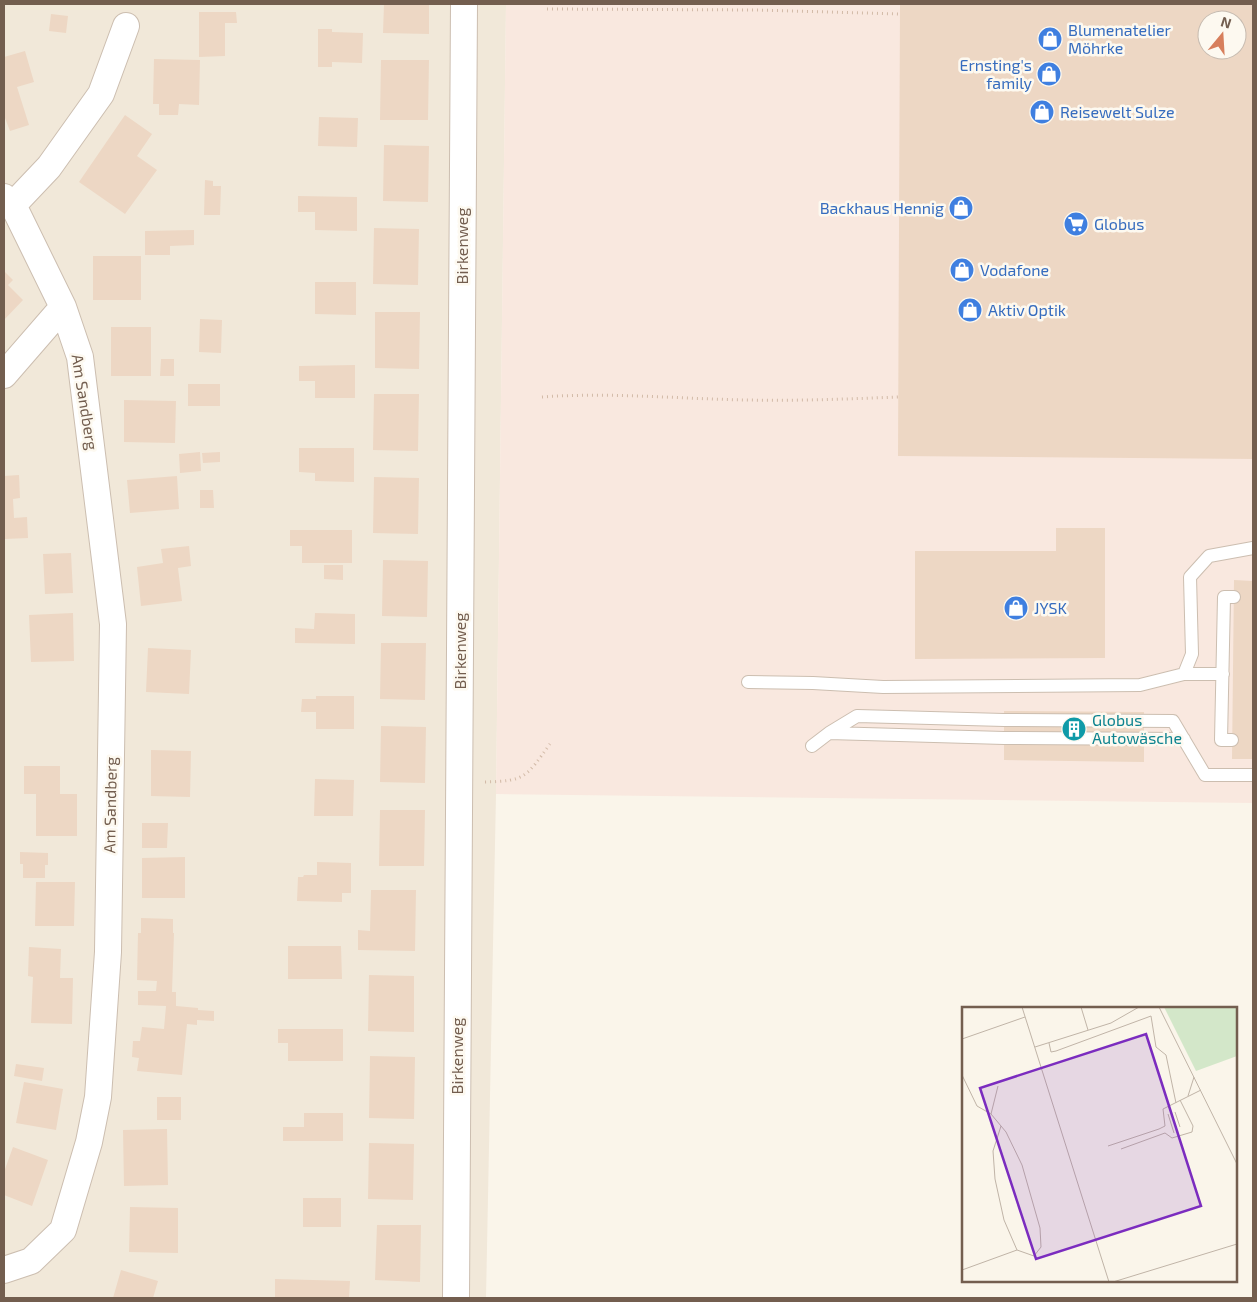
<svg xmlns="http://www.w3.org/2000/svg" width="1257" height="1302" font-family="'Exo 2',sans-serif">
<rect width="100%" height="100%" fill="#faf5ea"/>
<path fill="#f1e8d9" d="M4,4h502l-10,790 -10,504h-482z"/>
<path fill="#f9e8df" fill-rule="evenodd" d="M506,4h747v799l-757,-9zM1207,20h30v30h-30z"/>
<path fill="#edd7c4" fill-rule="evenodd" d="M384,4h45v30l-46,-1z
M900,4h353v455l-355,-3zM1207,20h30v30h-30z
M199,12h37l1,11h-12v33l-26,1z
M51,14l17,2 -2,17 -17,-2z
M318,29h14v3l31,1 -1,30 -30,-1v5h-14z
M25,51l9,31 -17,5 12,38 -19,6 -5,-13h-1v-61z
M154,59l46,1 -1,45 -20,-1 -1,11h-19v-11h-6z
M381,60h48l-1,60h-48z
M125,115l27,19 -15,22 20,14 -32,44 -46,-32z
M319,117l39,1 -1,29 -39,-1z
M384,145l45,1 -1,56 -45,-1z
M205,180l8,1v5h8l-1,29h-16z
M298,196l59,1v34l-42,-1v-18h-17z
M374,228l45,1 -1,56 -45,-1z
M194,230v15l-24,1v9h-25v-24z
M93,256h48v44h-48z
M4,271l9,9 -5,5 15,15 -19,20z
M315,282h41v33l-41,-1z
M375,312h45l-1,57 -44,-1z
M200,319l22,1 -1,33 -22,-1z
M111,327h40v49h-40z
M161,359h13v17h-14z
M355,365v33h-40v-17h-16v-15z
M188,384h32v22h-32z
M374,394h45l-1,57 -45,-1z
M124,400l52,1 -1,42 -51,-1z
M299,448h55v34l-39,-1v-8l-16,-1z
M200,452l1,19 -21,2 -1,-19z
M220,452v10l-17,1 -1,-10z
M19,475l1,23 -7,1 1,19 13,-1 1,21 -23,1 -1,-63z
M177,476l2,33 -49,4 -3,-33z
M374,477l45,1 -1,56 -45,-1z
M200,490h13l1,18h-14z
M1056,528h49v130l-190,1v-108h141z
M290,530h62v33h-50v-17h-12z
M189,546l2,20 -13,2 4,33 -41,5 -4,-39 26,-4 -2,-14z
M71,553l2,40 -28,1 -2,-40z
M383,560l45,1 -1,56 -45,-1z
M324,565h19v15l-19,-1z
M1234,580l19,1v178h-21z
M73,613l1,48 -43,1 -2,-47z
M315,613l40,1v30l-60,-1v-15l19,1z
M381,643h45l-1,57 -45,-1z
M148,648l43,2 -2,44 -43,-2z
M316,696h38v33h-38v-17h-15l1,-13h14z
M1004,711l140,1v50l-140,-2z
M381,726l45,1 -1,56 -45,-1z
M151,750l40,1 -1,46 -39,-1z
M24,766h36v28h17v42h-41v-42h-12z
M315,779l39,1 -1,36h-39z
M380,810h45l-1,56h-45z
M142,823h26l-1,25h-25z
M20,852l28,1v12h-3v13h-22v-14h-3z
M185,857v41h-43v-40z
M317,862l34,1v30h-9v9l-45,-1 1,-24h5l1,-2h13z
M36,882h39l-1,44h-39z
M371,890h45l-1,61 -57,-1v-20l12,1z
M141,918l32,1v14h1l-2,59h4v14l22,2v2l16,1v10l-17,-1v5l-10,-1 -5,51 -45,-4 2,-13 -7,-1 1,-16h7l2,-14 22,2 2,-23 -28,-1v-14h18l1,-10 -20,-1 1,-47h3z
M288,946h53l1,33h-54z
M29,947l32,2 -1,29h13l-1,46 -41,-1 2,-46 -5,-1z
M369,975l45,1v56l-46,-1z
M278,1029h65v32h-55v-18h-10z
M370,1056l45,1 -1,62 -45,-1z
M16,1064l28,4 -2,13 -28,-5z
M24,1082l39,7 -7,41 -40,-7z
M157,1097h24v23h-24z
M304,1113h39v28h-60v-14h21z
M167,1129l1,56 -44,1 -1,-56z
M369,1143l45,1 -1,56 -45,-1z
M13,1147l35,13 -16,46 -28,-11v-23z
M303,1198h38v29h-38z
M130,1207l48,1v45l-49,-1z
M377,1225h44l-1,57 -45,-2z
M121,1270l37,11 -5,17h-40z
M275,1279l75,2 -1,17h-74z"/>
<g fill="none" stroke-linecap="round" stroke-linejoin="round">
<defs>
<path id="lane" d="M1184,674h39
M748,682l65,1 70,4 257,-2 44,-11 8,-20 -2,-77 19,-21 44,-8
M829,733l28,-17 147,4 169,1 32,54h48
M1232,740h-11l3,-143h10
M812,746l17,-13 175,5 180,1"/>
<path id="street" d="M4,197l9,8 50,102 17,50 33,267 -5,328 -10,145 -9,45 -26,88 -32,31 -27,9
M13,205l36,-38 52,-73 25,-68
M4,375l59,-68
M456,1298l8,-1294"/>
</defs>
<use href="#lane" stroke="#ccbeb0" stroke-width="14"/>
<use href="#street" stroke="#ccbeb0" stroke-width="28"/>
<path stroke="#d2baa7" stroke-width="3" stroke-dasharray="1 4" stroke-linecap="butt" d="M547,9l209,1 144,4
M542,397c69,-5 138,2 207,3 50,1 99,-1 149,-3
M485,782c41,-1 41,-5 65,-38"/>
<use href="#lane" stroke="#fff" stroke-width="12"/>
<use href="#street" stroke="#fff" stroke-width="26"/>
</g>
<defs>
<symbol id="shop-disc" viewBox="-11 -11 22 22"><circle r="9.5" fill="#3f7fe0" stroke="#fdf9f0"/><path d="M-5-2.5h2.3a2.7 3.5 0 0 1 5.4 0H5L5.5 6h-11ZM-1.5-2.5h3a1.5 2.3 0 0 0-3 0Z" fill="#fff"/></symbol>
<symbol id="supermarket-disc" viewBox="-11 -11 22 22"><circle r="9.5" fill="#3f7fe0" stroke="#fdf9f0"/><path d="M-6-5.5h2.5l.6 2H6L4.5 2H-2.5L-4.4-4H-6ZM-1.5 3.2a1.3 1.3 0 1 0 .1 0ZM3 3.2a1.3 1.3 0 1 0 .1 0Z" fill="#fff"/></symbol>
<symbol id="building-disc" viewBox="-11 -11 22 22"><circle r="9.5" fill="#0f9aa8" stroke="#fdf9f0"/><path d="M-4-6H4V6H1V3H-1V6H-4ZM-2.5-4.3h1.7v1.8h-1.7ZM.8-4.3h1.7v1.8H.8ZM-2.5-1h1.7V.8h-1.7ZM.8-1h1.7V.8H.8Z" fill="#fff"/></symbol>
</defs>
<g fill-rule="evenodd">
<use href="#shop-disc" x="1036" y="25" width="28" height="28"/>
<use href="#shop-disc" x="1035" y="60" width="28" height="28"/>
<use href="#shop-disc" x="1028" y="98" width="28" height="28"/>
<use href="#shop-disc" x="947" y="194" width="28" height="28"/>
<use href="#supermarket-disc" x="1062" y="210" width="28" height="28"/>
<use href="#shop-disc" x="948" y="256" width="28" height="28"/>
<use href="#shop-disc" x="956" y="296" width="28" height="28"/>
<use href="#shop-disc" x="1002" y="594" width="28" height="28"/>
<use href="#building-disc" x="1060" y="715" width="28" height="28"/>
</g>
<g text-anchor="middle" stroke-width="5" stroke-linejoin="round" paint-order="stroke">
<g font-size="16" fill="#366cbe" stroke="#fdf9f0" text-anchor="start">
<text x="1068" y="36">Blumenatelier<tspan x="1068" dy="18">Möhrke</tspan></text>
<text x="1032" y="71" text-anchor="end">Ernsting's<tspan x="1032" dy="18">family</tspan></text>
<text x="1060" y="118">Reisewelt Sulze</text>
<text x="944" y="214" text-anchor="end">Backhaus Hennig</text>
<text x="1094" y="230">Globus</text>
<text x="980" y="276">Vodafone</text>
<text x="988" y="316">Aktiv Optik</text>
<text x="1034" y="614">JYSK</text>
</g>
<g font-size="16" fill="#735e4f" stroke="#fdf9f0">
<text transform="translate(462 246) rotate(-90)" y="6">Birkenweg</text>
<text transform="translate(85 402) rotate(81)" y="6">Am Sandberg</text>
<text transform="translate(460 651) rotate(-90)" y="6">Birkenweg</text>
<text transform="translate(110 805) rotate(-89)" y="6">Am Sandberg</text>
<text transform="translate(457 1056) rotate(-90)" y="6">Birkenweg</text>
</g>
<g font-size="16" fill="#0d838f" stroke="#fdf9f0" text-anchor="start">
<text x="1092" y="726">Globus<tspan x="1092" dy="18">Autowäsche</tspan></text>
</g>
</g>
<g transform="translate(962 1007)">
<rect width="275" height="275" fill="#faf5ea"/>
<path d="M202,0h73v49l-41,15z" fill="#d3e7c9"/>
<path fill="none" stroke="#c0b4a7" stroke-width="1" d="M60,0l87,275M119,0l7,23M197,0l78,157M0,32l63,-22M87,36l2,9 5,-1 95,-35 5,31 10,8 10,48M73,40l76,-24 28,-16M0,68l15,31 14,8 15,18 16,33 18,63 1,19 -7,9 -17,-6 -13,-30 -9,-41 -2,-28 8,-25M226,89l6,-19M213,105l5,15M29,107l7,-28M206,107l6,19M146,139l51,-17 6,-3 -2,-17 38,-19M159,142l44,-16 7,5 20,-6 1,-6 -13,-26M0,263l55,-20M151,275l124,-38"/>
<path fill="#7b2cbf" fill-opacity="0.15" stroke="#7b2cbf" stroke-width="2.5" d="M184,27l55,172 -165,53 -56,-171z"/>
<rect width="275" height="275" fill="none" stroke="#735e4f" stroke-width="2.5"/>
</g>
<rect width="1257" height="1302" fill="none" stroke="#735e4f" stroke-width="10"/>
<g transform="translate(1222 35) rotate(18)"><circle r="24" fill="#fdf9f0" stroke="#c6bbb0"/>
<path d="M0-4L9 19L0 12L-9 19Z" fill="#d77f5c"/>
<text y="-8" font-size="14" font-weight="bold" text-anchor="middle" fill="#735e4f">N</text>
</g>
</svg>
